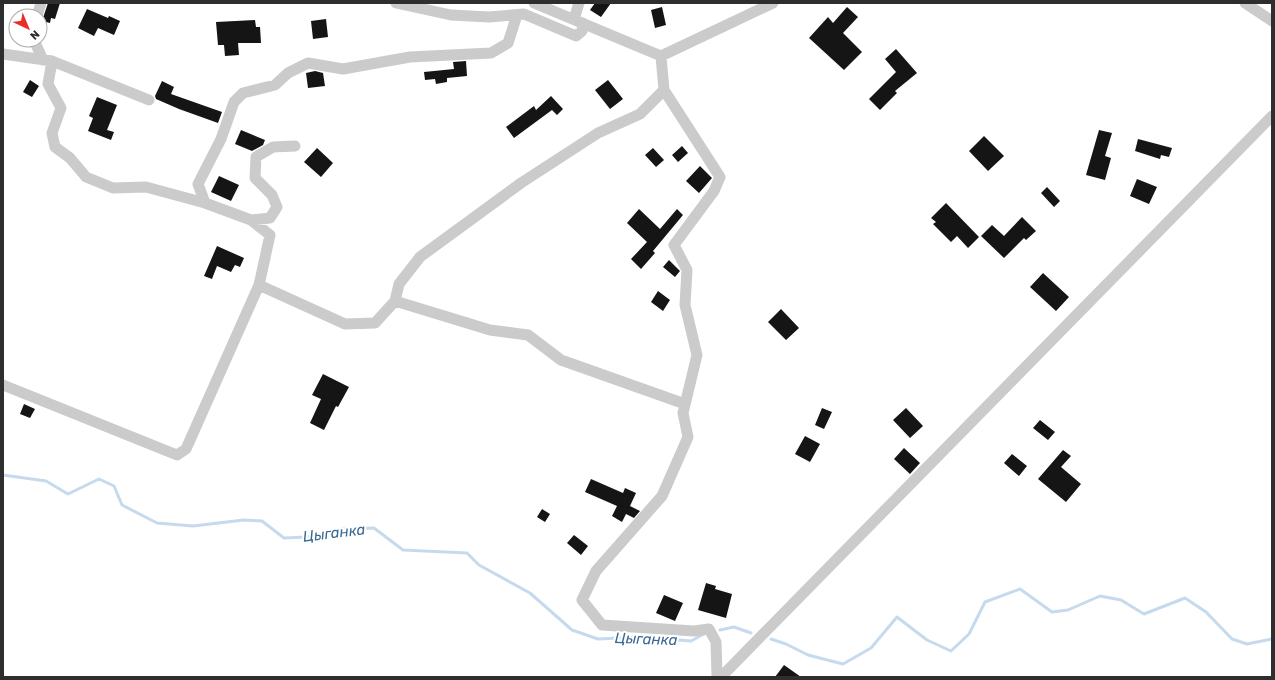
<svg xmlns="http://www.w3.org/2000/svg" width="1275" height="680" font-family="Rubik,sans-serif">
<rect width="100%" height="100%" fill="#fff"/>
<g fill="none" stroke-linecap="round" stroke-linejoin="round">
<path stroke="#c6daed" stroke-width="3" d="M3,475l43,6 22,13 31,-15 15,7 8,19 35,18 36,3 51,-6 18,1 22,17 23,-1 36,-8 31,-1 29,22 64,3 12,12 51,28 42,37 26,9 42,-2 51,4 13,-7
M720,630l14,-3 17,6
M771,639l15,5 22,11 35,9 28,-16 26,-31 30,23 24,11 18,-17 16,-32 35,-13 32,23 16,-2 32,-14 21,4 23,14 41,-16 21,14 26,27 15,5 25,-5"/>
</g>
<path fill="#151515" d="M48,3h12l-5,16 -4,-1 -1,5 -8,-2z
M595,3h16l-10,14 -11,-7z
M662,7l4,18 -11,3 -4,-18z
M847,7l11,10 -15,16 19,19 -18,18 -35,-32 19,-21 5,6z
M87,9l21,9 1,-2 11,5 -6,14 -16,-7 -4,8 -16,-8z
M326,19l2,18 -15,2 -2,-18z
M255,20l1,7h4l1,16h-23l1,12 -14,1 -1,-11h-6l-2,-23z
M896,49l21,24 -22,18 2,2 -17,17 -11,-11 27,-27 -11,-13z
M466,61l1,15 -20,2v4l-11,2 -1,-5 -10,1 -1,-8 30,-3 -1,-7z
M315,71l8,2 2,13 -17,2 -2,-15z
M30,80l9,6 -7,11 -9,-5z
M608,80l15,19 -13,10 -15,-19z
M162,81l12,6 -3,7 51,18 -4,11 -39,-14 -23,-10 -1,-3z
M551,96l12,13 -6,6 -5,-5 -38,28 -8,-11 28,-21 2,4z
M97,97l20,8 -10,25 7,2 -3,8 -23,-9 5,-13 -4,-2z
M241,130l24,10 -2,5 -11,6 -17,-7z
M1099,130l13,3 -7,23 6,2 -6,22 -19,-5z
M984,136l20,20 -16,15 -19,-20z
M1138,139l34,9 -3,9 -8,-2 -1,4 -25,-8z
M682,146l6,7 -10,9 -6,-7z
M317,148l16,15 -12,14 -17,-15z
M653,148l11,12 -8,7 -11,-12z
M700,166l12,12 -13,15 -13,-12z
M219,176l20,9 -8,16 -20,-9z
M1137,179l20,8 -8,17 -19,-8z
M1047,187l13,14 -6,6 -13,-14z
M946,203l33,34 -11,11 -11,-12 -6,6 -18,-18 3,-2 -5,-4z
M639,209l21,20 17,-20 6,6 -30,36 2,2 -14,16 -10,-10 16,-17 -20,-19z
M1022,217l14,14 -10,9 -2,-2 -20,20 -23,-22 11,-11 12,11z
M217,246l27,12 -4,9 -5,-2 -4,7 -14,-6 -5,13 -8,-3z
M669,260l11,11 -5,6 -12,-10z
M1043,273l26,24 -13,14 -26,-24z
M658,291l12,9 -7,11 -12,-9z
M781,309l18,19 -13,12 -18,-18z
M323,374l26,13 -11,20 -2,-1 -12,24 -14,-7 11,-24 -9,-4z
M24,404l11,5 -5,9 -10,-4z
M822,408l10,4 -8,17 -9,-4z
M906,408l17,18 -13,12 -17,-18z
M1040,420l15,12 -7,8 -15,-12z
M805,436l15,8 -10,18 -15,-8z
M904,448l16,15 -10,11 -16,-15z
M1063,450l8,6 -10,11 20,17 -15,18 -28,-23z
M1012,454l15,12 -8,10 -15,-13z
M591,479l32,14 2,-5 11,5 -6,13 10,5 -6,7 -8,-4 -4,8 -10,-6 5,-10 -32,-14z
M542,509l8,5 -5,8 -8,-5z
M574,535l14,11 -7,9 -14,-12z
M706,583l10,3 -1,3 17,5 -6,24 -28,-8z
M664,595l19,8 -8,18 -19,-8z
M784,665l17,12h-26z"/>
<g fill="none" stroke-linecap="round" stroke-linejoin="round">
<path stroke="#cbcbcb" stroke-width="11" d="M396,3l55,12 38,2 35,-3 52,22 6,-5 1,-8
M534,3l127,53 112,-53
M1245,3l27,18
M37,16l4,-13
M574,19l5,-16
M34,40l9,20
M3,54l49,7 97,39
M661,56l3,34 56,87 -6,14 -40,54 13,25 -2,35 12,50 -14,58 5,24 -26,59 -66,75 -14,29 20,25 92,6 15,-2 7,13 1,35
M52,61l-4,23 13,24 -9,25 3,14 15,11 16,19 27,11 33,-1 59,16 46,17 19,15 -11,50
M205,203l-7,-19 23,-45 13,-37 9,-9 32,-8 13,-12 20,-10 35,6 67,-12 81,-4 17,-10 9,-28
M251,220l19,-2 7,-11 -5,-12 -17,-17 1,-21 17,-10 22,-1
M395,301l4,-17 21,-27 101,-74 77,-50 42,-19 24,-24
M3,385l174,70 9,-6 73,-164 86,39 30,-1 20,-22 95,29 38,5 33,25 124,44
M721,677l551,-561"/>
</g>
<g text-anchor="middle" stroke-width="4" stroke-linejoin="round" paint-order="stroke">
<g font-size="15" font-style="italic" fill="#396893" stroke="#fff">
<text transform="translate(334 533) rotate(-7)" y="5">Цыганка</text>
<text transform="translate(646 639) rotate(2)" y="5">Цыганка</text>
</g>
</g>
<rect width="1275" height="680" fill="none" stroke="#2e2e2e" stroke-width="8"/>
<g transform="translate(28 28) rotate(136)"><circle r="19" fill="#ffffff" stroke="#ababab"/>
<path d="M0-3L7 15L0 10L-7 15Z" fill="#eb2d2a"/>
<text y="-6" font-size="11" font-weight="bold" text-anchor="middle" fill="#2e2e2e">N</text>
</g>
</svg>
